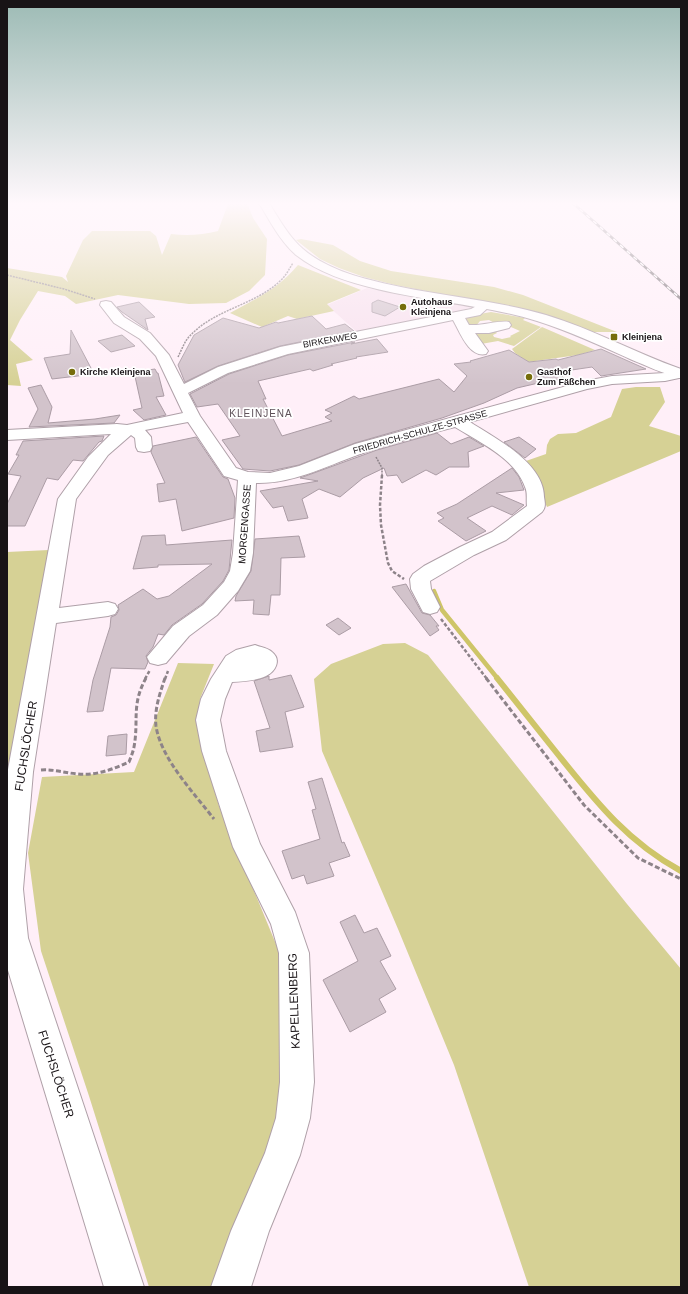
<svg xmlns="http://www.w3.org/2000/svg" width="688" height="1294" font-family="Arial,sans-serif">
<rect width="100%" height="100%" fill="#ffeff8"/>
<path fill="#f7e0ed" d="M367,288l106,19 -47,12 -69,13 -30,-27z"/>
<path fill="#d6d195" d="M247,203l6,15 14,21 -2,36 -16,16 -23,12 -37,1 -71,-9 -42,9 -11,-8 -27,-5 -18,29 -10,20 23,20 -17,4 5,22 -14,-1v-117l55,9 6,5 -2,-6 17,-36 9,-9h58l6,5 6,19 9,-21c16,2 31,1 47,-3l10,-27z
M301,239l32,6 27,16 31,10 103,16 29,8 94,37h-24l-33,-12 -82,-19 -83,-16 -31,-8 -25,-9 -19,-9 -24,-19z
M298,265l63,25 -34,14 7,7 -37,8 -9,-3 -26,11 -32,-14c26,-14 49,-25 68,-48z
M491,312l34,6 -2,2 18,7 -27,19 -16,-5 -17,3 -10,-11 24,-2 2,2 -4,2 1,2 8,2 9,-2 -1,-1 10,-5 -18,-8 -4,2 -9,-5 -9,1 -5,6 -7,-2 -5,-8z
M542,327l53,23 -17,5 -50,7 -13,-9 -3,-4z
M636,387h24l5,15 -16,24 32,10v15l-134,56 -15,-34 -9,-11 23,-8 1,-9 3,-6 8,-5 18,-1 35,-16 11,-28z
M49,550l-42,283v-281z
M405,643l23,12 199,249 54,65v318h-152l-75,-222 -56,-136 -76,-178 -8,-72 17,-15 52,-20z
M178,663l36,1 -14,35 -2,31 21,76 59,143 8,43 4,87 -20,84 -51,124h-70l-60,-191 -48,-145 -13,-98 14,-76 92,-5z"/>
<g fill="none" stroke-linecap="round" stroke-linejoin="round">
<path stroke="#cec568" stroke-width="4.5" d="M434,591l8,19 56,69"/>
<path stroke="#cec568" stroke-width="6" d="M497,678c21,26 42,53 63,79 37,46 68,85 121,114"/>
</g>
<path fill="#d2c3cb" stroke="#ab9ca5" d="M378,300l22,7 -15,9 -13,-4v-9z
M139,302l16,15 -10,2 3,11 -26,-18 -5,-5z
M312,316l14,13 19,-5 9,7 -74,15 -62,20 -33,16 -1,-2 -6,-15 16,-30 29,-17 36,10 17,-6 2,1z
M71,330l21,40 -6,5 -34,4 -8,-21 26,-4z
M122,335l13,11 -24,6 -13,-11z
M377,339l11,13 -32,5 1,1 -26,6 2,1 -20,6 -3,-2 -52,12 8,18h-3l19,37 50,-15 -7,-4 7,-4 -7,-3 29,-14 5,3 80,-20 15,13 13,-16 -13,-12 17,-2 -1,-1 39,-11 20,12 27,-3 2,1 43,-11 45,20 -45,7 -9,-9 -34,5 7,7 -18,2 -30,7 -33,15 -42,15 -87,25 -56,22 -29,6 -27,-2 -21,-29 18,-4 -22,-32 -21,3 -7,-13 39,-20 59,-19 67,-13 -4,2z
M155,369l2,4h1l6,23 -8,1 10,18 -22,5 -11,-10 9,-2 -8,-36z
M41,385l11,22 -4,16 47,-4 25,-4 -6,8 -85,4 9,-18 -10,-21z
M437,433l14,11 18,-7 15,9 -16,6 1,15h-20l-13,8 -10,-5 -24,13 -5,-8 -10,1 -3,-8 -21,10 -23,19 -21,-8 -17,10 6,19 -20,3 -5,-15 -10,2 -13,-17 58,-10 -18,-3 77,-28z
M104,436l-2,5 -3,1 -16,19 -10,-1 -15,20 -11,-2 -22,48h-18v-22l14,-28 -13,-2 11,-19h-3l7,-14z
M196,437l27,40 5,2 7,19 -1,20 -52,13 -6,-32 -17,3 -2,-18 8,-1 -14,-31 2,-6z
M519,437l17,12 -11,9 -21,-16z
M512,468l7,9 5,13 -28,3 28,12 -12,10 -20,-9 -25,12 19,13 -20,10 -28,-20 6,-3 -7,-5 20,-9z
M165,535l1,10 66,-5 -3,30 -6,11 -21,23 -30,21 -8,10 -6,-1 -5,13 -7,9 2,6 -3,7 -34,-1 -8,43 -16,1 6,-32 17,-53 1,-10 5,-2 3,-5 -1,-5 25,-16 14,10 12,-3 43,-32 -54,1v2l-25,2 9,-33z
M299,536l6,21 -24,1 -1,37h-9l-2,20 -16,-1 1,-14 -19,1 1,-5 15,-25 4,-32z
M406,584l16,29 8,2 9,11h-3l3,4 -9,6 -38,-49z
M338,618l13,10 -12,7 -13,-10z
M291,675l13,32 -19,5 8,35 -33,5 -4,-21 14,-3 -16,-47 15,-5v4z
M127,734l-1,20 -20,2 2,-20z
M322,778l20,65 2,-1 6,14 -21,7 5,13 -27,8 -3,-9 -12,4 -10,-28 38,-12 -8,-29 4,-1 -8,-27z
M355,915l9,18 13,-5 14,28 -11,5 16,28 -17,10 7,13 -36,20 -27,-52 35,-19 -18,-39z"/>
<g fill="none" stroke-linecap="round" stroke-linejoin="round">
<defs>
<path id="minor" d="M106,301l5,1 13,15 26,16 19,22 15,29 34,-17 62,-20 191,-38 13,-7 5,1 1,3 -10,9 -15,3 4,7c13,1 31,-5 40,-3l2,3 -2,3 -20,5h-14l13,18 -2,3c-17,4 -26,-22 -33,-34l-165,34 -60,19 -40,20 12,23 36,52 12,4 22,1 29,-7 56,-22 230,-63 27,-5 53,-3 16,-3v8h-2l-14,3 -53,3 -25,5 -117,33c25,16 74,41 74,75 1,6 2,10 -2,15l-36,28 -32,15 -44,26 1,8 9,18 -3,5 -7,2 -7,-2 -12,-23 -1,-10 3,-5 11,-8 36,-19 32,-15 35,-26c-1,-6 1,-13 -2,-19 -10,-29 -46,-45 -70,-60 -30,8 -60,15 -89,25 -36,12 -71,32 -110,31l-3,70 -3,18 -12,20 -21,24 -28,21 -23,27 -8,2 -8,-2 -3,-6 26,-31 30,-21 21,-23 6,-11 3,-18 5,-73 -14,-4 -36,-54 -43,8 6,7 1,10 -2,4 -6,1 -6,-1 -2,-4 -1,-9 -4,-3 -23,20 -32,44 -17,109 49,-6 7,2 3,5 -3,5 -7,2 -52,7 -23,149 -10,117 5,49 116,349h-40l-97,-320v-192l51,-276 30,-42 23,-23 -104,6v-10l110,-6 10,1 56,-12 -27,-57 -16,-17 -26,-16 -14,-18 1,-3z
M255,645c5,2 13,3 17,7 10,8 3,20 -6,24 -10,5 -23,5 -34,6l-7,17 -5,21 6,31 34,93 35,68 14,41 5,129 -4,36 -10,37 -31,76 -18,56h-40l20,-56 34,-78 11,-35 4,-36 -1,-129 -8,-29 -38,-77 -31,-96 -6,-31 5,-21 10,-20 15,-23 10,-6z"/>
<path id="major" d="M259,203h10c10,16 20,34 34,46 27,23 65,31 98,38 48,10 98,14 145,28 47,14 89,38 135,54v9c-18,-4 -34,-12 -51,-19 -31,-14 -61,-28 -93,-38 -52,-16 -107,-19 -160,-32 -29,-7 -58,-16 -81,-34 -16,-14 -26,-34 -37,-52z"/>
</defs>
<use href="#minor" stroke="#afa0a8" stroke-width="2"/>
<use href="#major" stroke="#afa0a8" stroke-width="2"/>
<path stroke="#8d8389" stroke-width="1.5" stroke-dasharray="2 1" stroke-linecap="butt" d="M7,275l57,14 31,10
M178,357c3,-6 6,-14 10,-19 25,-29 66,-32 92,-57 6,-5 9,-12 13,-18
M376,457l6,11v8"/>
<path stroke="#8d8389" stroke-width="2.5" stroke-dasharray="3.5 2" stroke-linecap="butt" d="M382,475l-2,30 1,20 7,38 4,8 12,8
M441,619l46,60
M145,679l5,-9
M165,679l3,-8"/>
<path stroke="#8d8389" stroke-width="3" stroke-dasharray="5 2.5" stroke-linecap="butt" d="M165,678c-5,15 -11,32 -9,48 5,33 38,67 58,93
M486,678l98,127 54,53 43,21
M41,770c13,-1 24,3 37,4 18,2 35,-5 51,-12 2,-5 4,-10 5,-15 5,-27 -3,-42 12,-69"/>
<use href="#minor" fill="#fff" fill-rule="evenodd"/>
<use href="#major" fill="#fff" fill-rule="evenodd"/>
<defs>
<path id="rail" d="M573,203l108,96"/>
</defs>
<use href="#rail" stroke="#6c6368" stroke-width="2.5"/>
<use href="#rail" stroke="#fff" stroke-width="1.5" stroke-dasharray="4.5" stroke-linecap="butt"/>
</g>
<linearGradient id="sky" x2="0" y2="1"><stop stop-color="#9dbbb5"/><stop offset="0.53" stop-color="#fff8fc"/><stop offset="1" stop-color="#fff8fc" stop-opacity="0"/></linearGradient>
<rect width="688" height="384" fill="url(#sky)"/>
<g fill="#766d0b" stroke="#fff" stroke-width="1.5">
<circle cx="403" cy="307" r="4"/>
<rect x="610" y="333" width="8" height="8" rx="2"/>
<circle cx="72" cy="372" r="4"/>
<circle cx="529" cy="377" r="4"/>
</g>
<g text-anchor="middle" stroke-width="3.5" stroke-linejoin="round" paint-order="stroke">
<g font-size="9" font-weight="bold" fill="#181316" stroke="#fff" text-anchor="start">
<text x="411" y="305">Autohaus<tspan x="411" dy="10">Kleinjena</tspan></text>
<text x="622" y="340">Kleinjena</text>
<text x="80" y="375">Kirche Kleinjena</text>
<text x="537" y="375">Gasthof<tspan x="537" dy="10">Zum Fäßchen</tspan></text>
</g>
<g font-size="9" fill="#181316" stroke="#fff">
<text transform="translate(330 340) rotate(-10)" y="3">BIRKENWEG</text>
<text transform="translate(420 432) rotate(-16)" y="3">FRIEDRICH-SCHULZE-STRASSE</text>
</g>
<g font-size="10" letter-spacing="1" fill="#5d5058" stroke="#fff">
<text x="261" y="417">KLEINJENA</text>
</g>
<g font-size="10" fill="#181316" stroke="#fff">
<text transform="translate(244 524) rotate(-86)" y="4">MORGENGASSE</text>
</g>
<g font-size="12" fill="#181316" stroke="#fff">
<text transform="translate(26 746) rotate(-81)" y="4">FUCHSLÖCHER</text>
<text transform="translate(294 1001) rotate(-92)" y="4">KAPELLENBERG</text>
<text transform="translate(56 1074) rotate(72)" y="4">FUCHSLÖCHER</text>
</g>
</g>
<rect width="688" height="1294" fill="none" stroke="#181316" stroke-width="16"/>
</svg>
